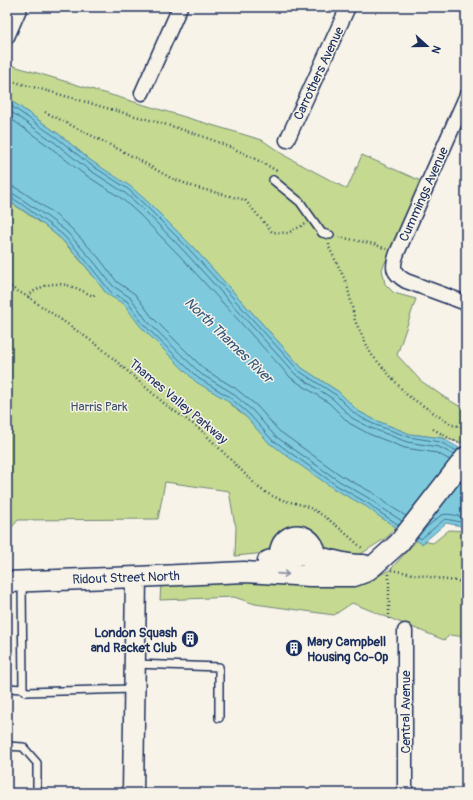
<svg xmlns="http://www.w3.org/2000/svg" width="473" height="800" font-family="Pangolin,sans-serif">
<rect width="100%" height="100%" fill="#f7f3e8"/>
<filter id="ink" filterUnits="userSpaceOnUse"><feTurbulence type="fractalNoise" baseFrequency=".025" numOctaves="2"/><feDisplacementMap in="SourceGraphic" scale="8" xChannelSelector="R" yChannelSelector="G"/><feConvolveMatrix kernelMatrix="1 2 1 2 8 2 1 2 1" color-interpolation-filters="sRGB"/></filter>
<g filter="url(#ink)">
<path fill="#c5da90" stroke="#708477" d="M7,64l255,76 25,17 60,32 15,-34 61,27 -41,87 3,15 9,9 22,6 -19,56 24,26 23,16 22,13v28l-3,5 -21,-5 -32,-4 -35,-14 -17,-9 -19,-19 -37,-24 -111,-123 -42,-42 -59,-43 -30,-25 -50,-35 -3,-1z
M7,200l37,25 17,14 26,29 19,25 19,10 114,109 123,85 40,25 -10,9 -3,5 -33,21 -58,-7 -63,6 1,-30 -2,-6 -5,-29 -64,-9 -7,37 -140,1 -11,13z
M449,530l17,1v106l-16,-2 -6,5 -92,-37 -18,12 -79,-11 -21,-7 -74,3 1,-16 210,-4 20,-11 26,-29 16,3z"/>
<path fill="#7ecadc" stroke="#568caa" d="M7,99l3,1 50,35 30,25 40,26 19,17 42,42 111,123 37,24 19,19 17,9 35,14 32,4 24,14v75l-20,-4 -24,21 -45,-29 -10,-8 -33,-18 -44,-31 -16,-12 -4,-2 -24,-27 -21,-18 -29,-17 -56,-56 -16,-22 -14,-8 -4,-3c-14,-19 -29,-39 -46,-55 -16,-14 -35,-27 -53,-38z"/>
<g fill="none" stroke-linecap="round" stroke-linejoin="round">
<path stroke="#436d90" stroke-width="1" d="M7,103l50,35 31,25 40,26 18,17 42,42 111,123 37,24 19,19 18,10 36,13 31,5 17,9
M7,109l47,33 31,25 40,26 18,16 41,42 111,123 38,25 19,19 19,10 36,14 32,5 15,8
M7,116l43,31 31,25 40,26 18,16 41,42 111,122 38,25 20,20 20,11 36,14 32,5 13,7
M7,186l7,1 9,5 30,21 18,15 28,30 18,24 18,12 17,23 53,53 30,18 22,18 22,25 63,45 33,18 10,9 21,13
M7,192l5,1 8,5 29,20 18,14 27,30 19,24 18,12 16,23 54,53 30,18 22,19 22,25 64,45 33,19 10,8 20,13
M7,197c8,1 15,8 21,12 12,9 24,17 35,26 17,17 31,36 46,55l3,3 15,8 16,23 55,54 30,18 21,18 24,27 3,1 16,12 44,31 33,19 10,8 20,13
M421,532l19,-16c7,-4 18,0 26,2
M418,537l3,2 1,-1 23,-19 21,4"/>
<defs>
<path id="lane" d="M273,180l27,22 22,31 8,2
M135,664l84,3v51
M7,688l16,1 -1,-105
M23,689l3,3 107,-3
M7,746l16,1 14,16v30"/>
<path id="street" d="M7,37l13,-30
M142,93l38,-86
M466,97l-69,156c-5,14 -5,20 9,28l60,22
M287,140l61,-133
M405,793v-162"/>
<path id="secondary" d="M268,561c16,-6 33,-8 50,-4 15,3 30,9 46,8
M310,576h44l11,-4 7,-5 27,-24 67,-86
M7,582l129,-5 108,-5 66,4c2,-6 5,-12 6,-18 1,-18 -19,-31 -32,-16 -4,4 -4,10 -5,15
M133,793l3,-216"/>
</defs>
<use href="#lane" stroke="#1b2f5e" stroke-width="10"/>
<use href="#street" stroke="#1b2f5e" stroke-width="17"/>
<use href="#secondary" stroke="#1b2f5e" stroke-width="23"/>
<path stroke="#1b2f5e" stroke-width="2.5" stroke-dasharray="1 3" stroke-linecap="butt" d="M7,80c39,10 78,22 117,33 53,14 105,29 153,58
M45,112l87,44 37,21 25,10 51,13 27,32 16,1 17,-9
M339,237l35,7 12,5
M329,244v3l18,37 8,37 16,33 36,41 45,30 14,2
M7,285l21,12 38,26 34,24 66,58 34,24 59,59c8,6 17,10 27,13 8,2 16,3 24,7 18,9 38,27 53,41
M28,297c3,-4 6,-6 10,-8 19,-11 37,-2 55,7l2,-2
M433,429l25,14
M391,570l56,10 19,2
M389,574v45"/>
<use href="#lane" stroke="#f7f3e8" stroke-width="7"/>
<use href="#street" stroke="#f7f3e8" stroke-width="14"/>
<use href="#secondary" stroke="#f7f3e8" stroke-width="20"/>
</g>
<defs><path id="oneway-shaft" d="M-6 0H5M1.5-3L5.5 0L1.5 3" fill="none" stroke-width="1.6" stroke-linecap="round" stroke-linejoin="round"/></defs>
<use stroke="#8991a3" href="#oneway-shaft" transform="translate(283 574) rotate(4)"/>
</g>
<defs>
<symbol id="building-disc" viewBox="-11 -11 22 22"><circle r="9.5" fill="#1b2f5e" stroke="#f7f3e8"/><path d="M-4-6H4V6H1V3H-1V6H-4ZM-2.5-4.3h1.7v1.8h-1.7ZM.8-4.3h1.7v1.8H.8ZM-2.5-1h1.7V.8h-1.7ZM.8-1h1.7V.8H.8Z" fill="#fff"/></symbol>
</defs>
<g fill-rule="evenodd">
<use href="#building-disc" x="180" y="629" width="20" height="20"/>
<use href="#building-disc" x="284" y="638" width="20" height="20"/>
</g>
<g text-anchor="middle" stroke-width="3" stroke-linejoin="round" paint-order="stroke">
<g font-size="13" fill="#1b2f5e" stroke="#f7f3e8">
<text transform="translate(318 73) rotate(-65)" y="5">Carrothers Avenue</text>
<text transform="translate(423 194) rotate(-66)" y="5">Cummings Avenue</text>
<text transform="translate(179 401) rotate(40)" y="5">Thames Valley Parkway</text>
<text transform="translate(126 577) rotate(-2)" y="5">Ridout Street North</text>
<text transform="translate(405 712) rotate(-90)" y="5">Central Avenue</text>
</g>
<g font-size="13" fill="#3d5168" stroke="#f7f3e8">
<text x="99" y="411">Harris Park</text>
</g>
<g font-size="13" font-weight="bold" fill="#1b2f5e" stroke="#f7f3e8" text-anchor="end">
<text x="177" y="637">London Squash<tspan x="177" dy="15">and Racket Club</tspan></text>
<text x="307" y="646" text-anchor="start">Mary Campbell<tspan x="307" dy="15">Housing Co-Op</tspan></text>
</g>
<g font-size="14" font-style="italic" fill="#34567e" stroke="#f7f3e8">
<text transform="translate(229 340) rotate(44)" y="5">North Thames River</text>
</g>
</g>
<rect width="473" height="800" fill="none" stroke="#f7f3e8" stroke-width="24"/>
<rect x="12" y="12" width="449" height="776" fill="none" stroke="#1b2f5e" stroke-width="1.5" filter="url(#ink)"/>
<g transform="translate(427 46) rotate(111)" stroke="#f7f3e8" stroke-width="3" paint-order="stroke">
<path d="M0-3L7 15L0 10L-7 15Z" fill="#1b2f5e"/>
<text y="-6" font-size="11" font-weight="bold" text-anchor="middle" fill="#1b2f5e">N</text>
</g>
</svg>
